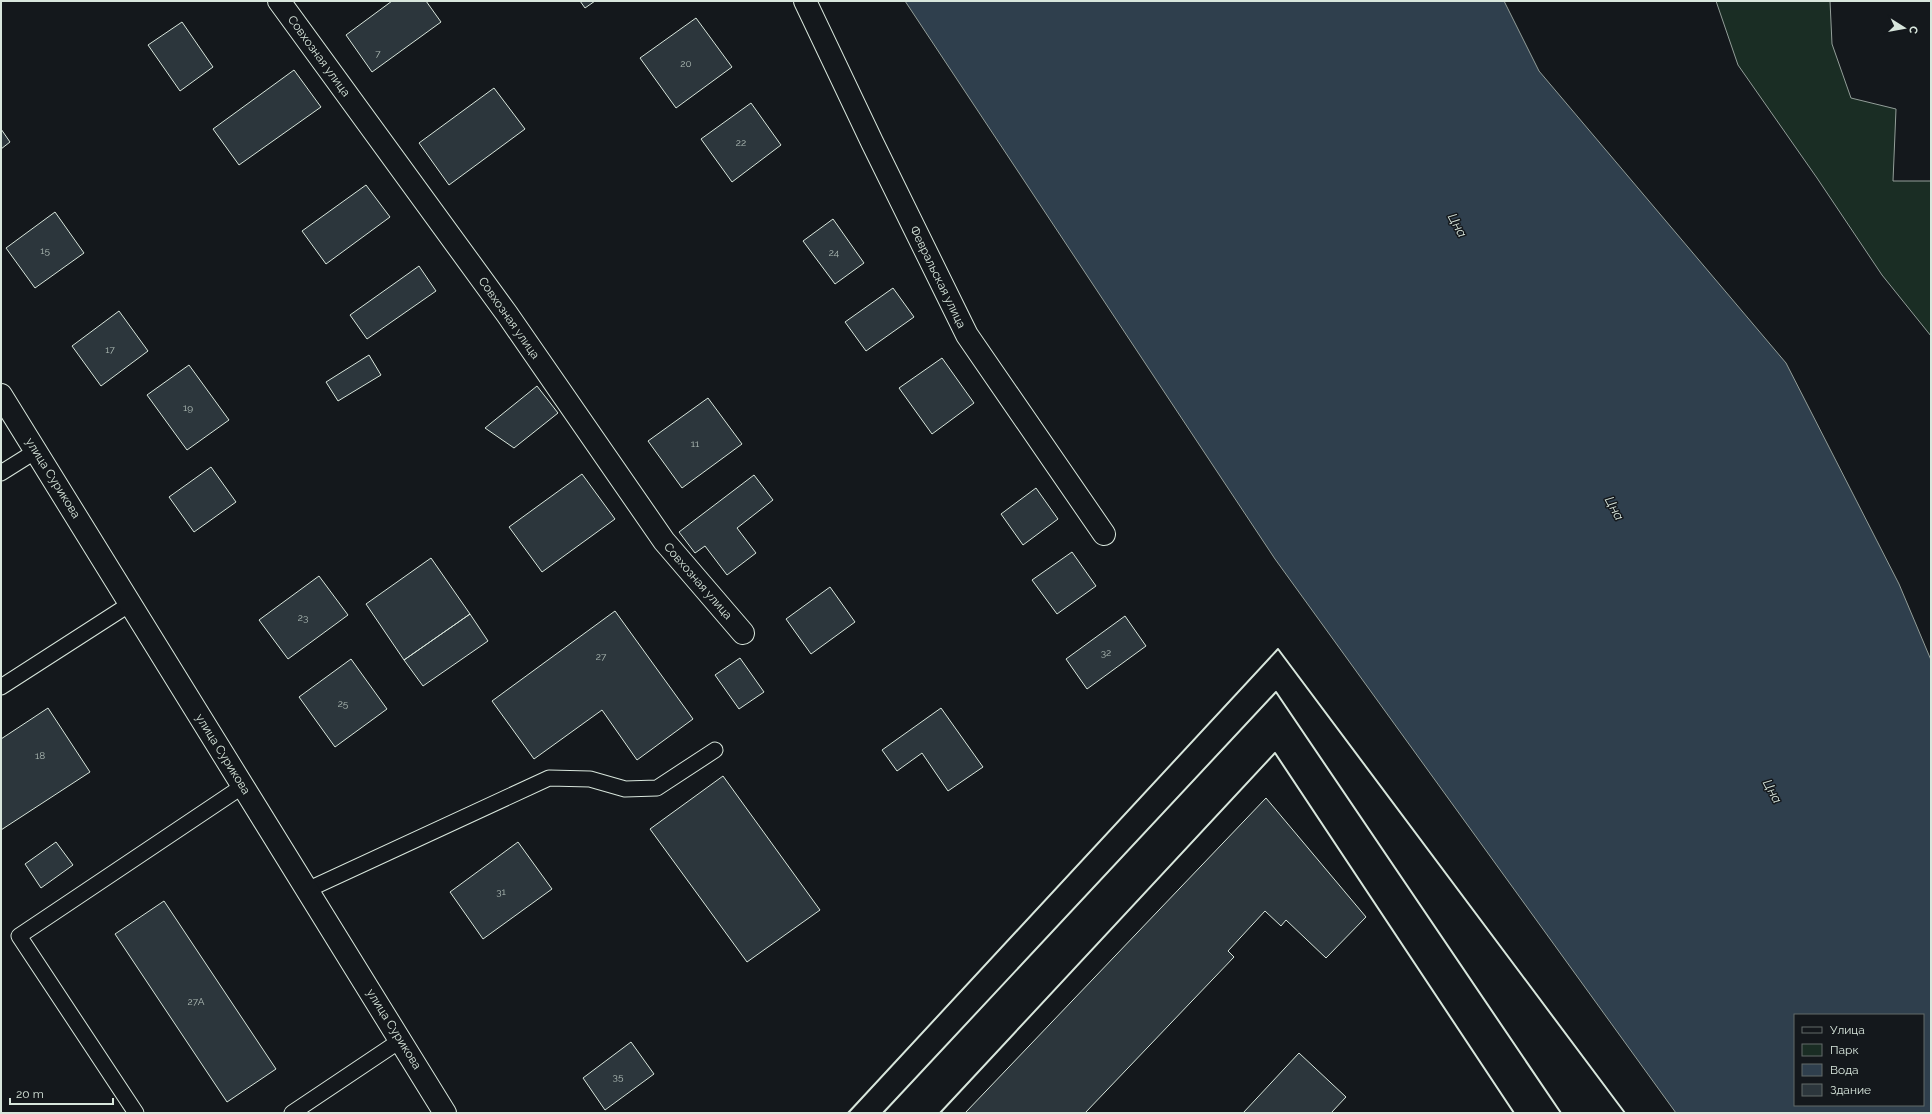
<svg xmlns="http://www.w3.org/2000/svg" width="1932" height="1114" font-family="Raleway,sans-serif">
<rect width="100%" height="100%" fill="#14181c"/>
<path fill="#1a2d24" stroke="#939e99" d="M1716,1h114l2,43 19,54 45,11 -3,72h38v155l-49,-61 -65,-97 -79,-113z"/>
<path fill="#2f3f4d" stroke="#939e99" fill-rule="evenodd" d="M905,1h599l35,70 247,292 113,221 32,76v453h-255l-401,-554zM1795,1015h128v90h-128z"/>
<path fill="#2c363c" stroke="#d8e6dc" d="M392,1h34l15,21 -69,50 -26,-37z
M580,1h15l-10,7z
M696,18l36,49 -56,41 -36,-50z
M182,22l31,45 -33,24 -32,-46z
M294,70l27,37 -82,58 -26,-36z
M494,88l31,41 -76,56 -30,-42z
M751,103l30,42 -49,37 -31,-43z
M1,129l9,13 -9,7z
M366,185l24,32 -64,47 -24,-33z
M55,212l29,41 -49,35 -29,-40z
M833,219l31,44 -29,21 -32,-43z
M419,266l17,25 -69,48 -17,-24z
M893,288l21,29 -48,34 -21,-29z
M119,311l29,40 -47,35 -29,-40z
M369,355l12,20 -43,26 -12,-19z
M942,358l32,45 -42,31 -33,-46z
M189,365l40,55 -42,30 -40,-55z
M537,386l21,27 -44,35 -29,-20z
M708,398l34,46 -60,44 -34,-47z
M211,467l25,35 -42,30 -25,-35z
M582,474l33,45 -73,53 -33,-45z
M754,475l19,25 -36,28 19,25 -29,22 -22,-29 -10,7 -16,-21z
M1036,488l22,31 -35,26 -22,-31z
M1072,552l24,34 -39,28 -25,-34z
M431,558l39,56 -66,46 -38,-56z
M319,576l29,39 -60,44 -29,-39z
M830,587l25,35 -44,32 -25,-35z
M615,611l78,108 -56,41 -35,-50 -68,49 -42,-58z
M470,614l18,27 -65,45 -19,-26z
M1125,616l21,30 -59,43 -21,-30z
M740,658l24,34 -25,17 -24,-34z
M351,659l36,50 -52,38 -36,-50z
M48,708l42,64 -89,58v-91z
M941,708l42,59 -35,24 -26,-38 -25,18 -15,-21z
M723,776l97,134 -73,52 -97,-133z
M1266,798l100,119 -40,41 -40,-38 -5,6 -16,-15 -37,40 6,6 -149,156h-120z
M56,842l17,23 -32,23 -16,-24z
M518,842l34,47 -69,50 -33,-47z
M164,901l112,168 -49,33 -112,-168z
M631,1042l23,32 -49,36 -22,-32z
M1299,1053l47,44 -15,16h-88z"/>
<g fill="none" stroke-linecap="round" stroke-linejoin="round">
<defs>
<path id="service" d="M1,473l35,-22
M1,687l129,-83
M307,890l242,-112 41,1 35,10 32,-1 58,-38
M136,1113l-117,-177 224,-150
M292,1113l109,-73"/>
<path id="minor" d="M279,1l228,313 157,227 79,92
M805,1l67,141 95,193 137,199
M1,395l444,718"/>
</defs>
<use href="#service" stroke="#d8e6dc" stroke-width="17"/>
<use href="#minor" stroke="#d8e6dc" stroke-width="24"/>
<use href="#service" stroke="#14181c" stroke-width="15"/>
<use href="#minor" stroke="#14181c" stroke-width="22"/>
<path stroke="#d8e6dc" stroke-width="2" d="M848,1113l430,-464 347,464
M883,1113l393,-421 285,421
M940,1113l335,-360 239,360"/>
</g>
<g text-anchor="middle" stroke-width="3" stroke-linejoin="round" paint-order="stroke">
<g font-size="10" fill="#adbab4">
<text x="378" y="57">7</text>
<text x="686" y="67">20</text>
<text x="741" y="146">22</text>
<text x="45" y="254">15</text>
<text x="834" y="256">24</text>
<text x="110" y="353">17</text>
<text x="188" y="411">19</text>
<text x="695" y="447">11</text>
<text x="303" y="621">23</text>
<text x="1106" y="656">32</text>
<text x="601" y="660">27</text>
<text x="343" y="707">25</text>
<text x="40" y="759">18</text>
<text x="501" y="895">31</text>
<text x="196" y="1005">27А</text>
<text x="618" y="1080">35</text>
</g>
<g font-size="12" fill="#d8e6dc" stroke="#14181c">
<text transform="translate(319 56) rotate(54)" y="4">Совхозная улица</text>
<text transform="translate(938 277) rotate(64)" y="4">Февральская улица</text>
<text transform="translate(509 318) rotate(55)" y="4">Совхозная улица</text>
<text transform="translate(53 478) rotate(58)" y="4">улица Сурикова</text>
<text transform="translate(698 581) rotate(49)" y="4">Совхозная улица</text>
<text transform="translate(223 754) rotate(58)" y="4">улица Сурикова</text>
<text transform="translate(394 1029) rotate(58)" y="4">улица Сурикова</text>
</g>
<g font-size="13" font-style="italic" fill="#d8e6dc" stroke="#14181c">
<text transform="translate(1458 225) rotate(61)" y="5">Цна</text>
<text transform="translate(1615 508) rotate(61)" y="5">Цна</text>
<text transform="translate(1773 791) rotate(61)" y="5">Цна</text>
</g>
</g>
<rect width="1932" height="1114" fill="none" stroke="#d8e6dc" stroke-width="4"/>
<rect x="1794" y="1014" width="130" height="92" fill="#14181c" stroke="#626a69"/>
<rect x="1802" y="1027" width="20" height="6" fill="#14181c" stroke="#626a69"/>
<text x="1830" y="1034" font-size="12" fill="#d8e6dc">Улица</text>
<rect x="1802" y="1044" width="20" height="12" fill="#1a2d24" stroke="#626a69"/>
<text x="1830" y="1054" font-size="12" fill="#d8e6dc">Парк</text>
<rect x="1802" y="1064" width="20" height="12" fill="#2f3f4d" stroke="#626a69"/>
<text x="1830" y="1074" font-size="12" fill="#d8e6dc">Вода</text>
<rect x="1802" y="1084" width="20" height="12" fill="#2c363c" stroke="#626a69"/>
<text x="1830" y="1094" font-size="12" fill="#d8e6dc">Здание</text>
<g transform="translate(1904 28) rotate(101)" stroke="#14181c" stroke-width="3" paint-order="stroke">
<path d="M0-3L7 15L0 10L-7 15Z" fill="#d8e6dc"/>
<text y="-6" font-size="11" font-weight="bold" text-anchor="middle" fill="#d8e6dc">С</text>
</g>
<path d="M10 1098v6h103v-6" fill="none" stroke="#d8e6dc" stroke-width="2"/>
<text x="16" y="1098" font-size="12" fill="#d8e6dc" stroke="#14181c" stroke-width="3" paint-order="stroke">20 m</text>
</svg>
